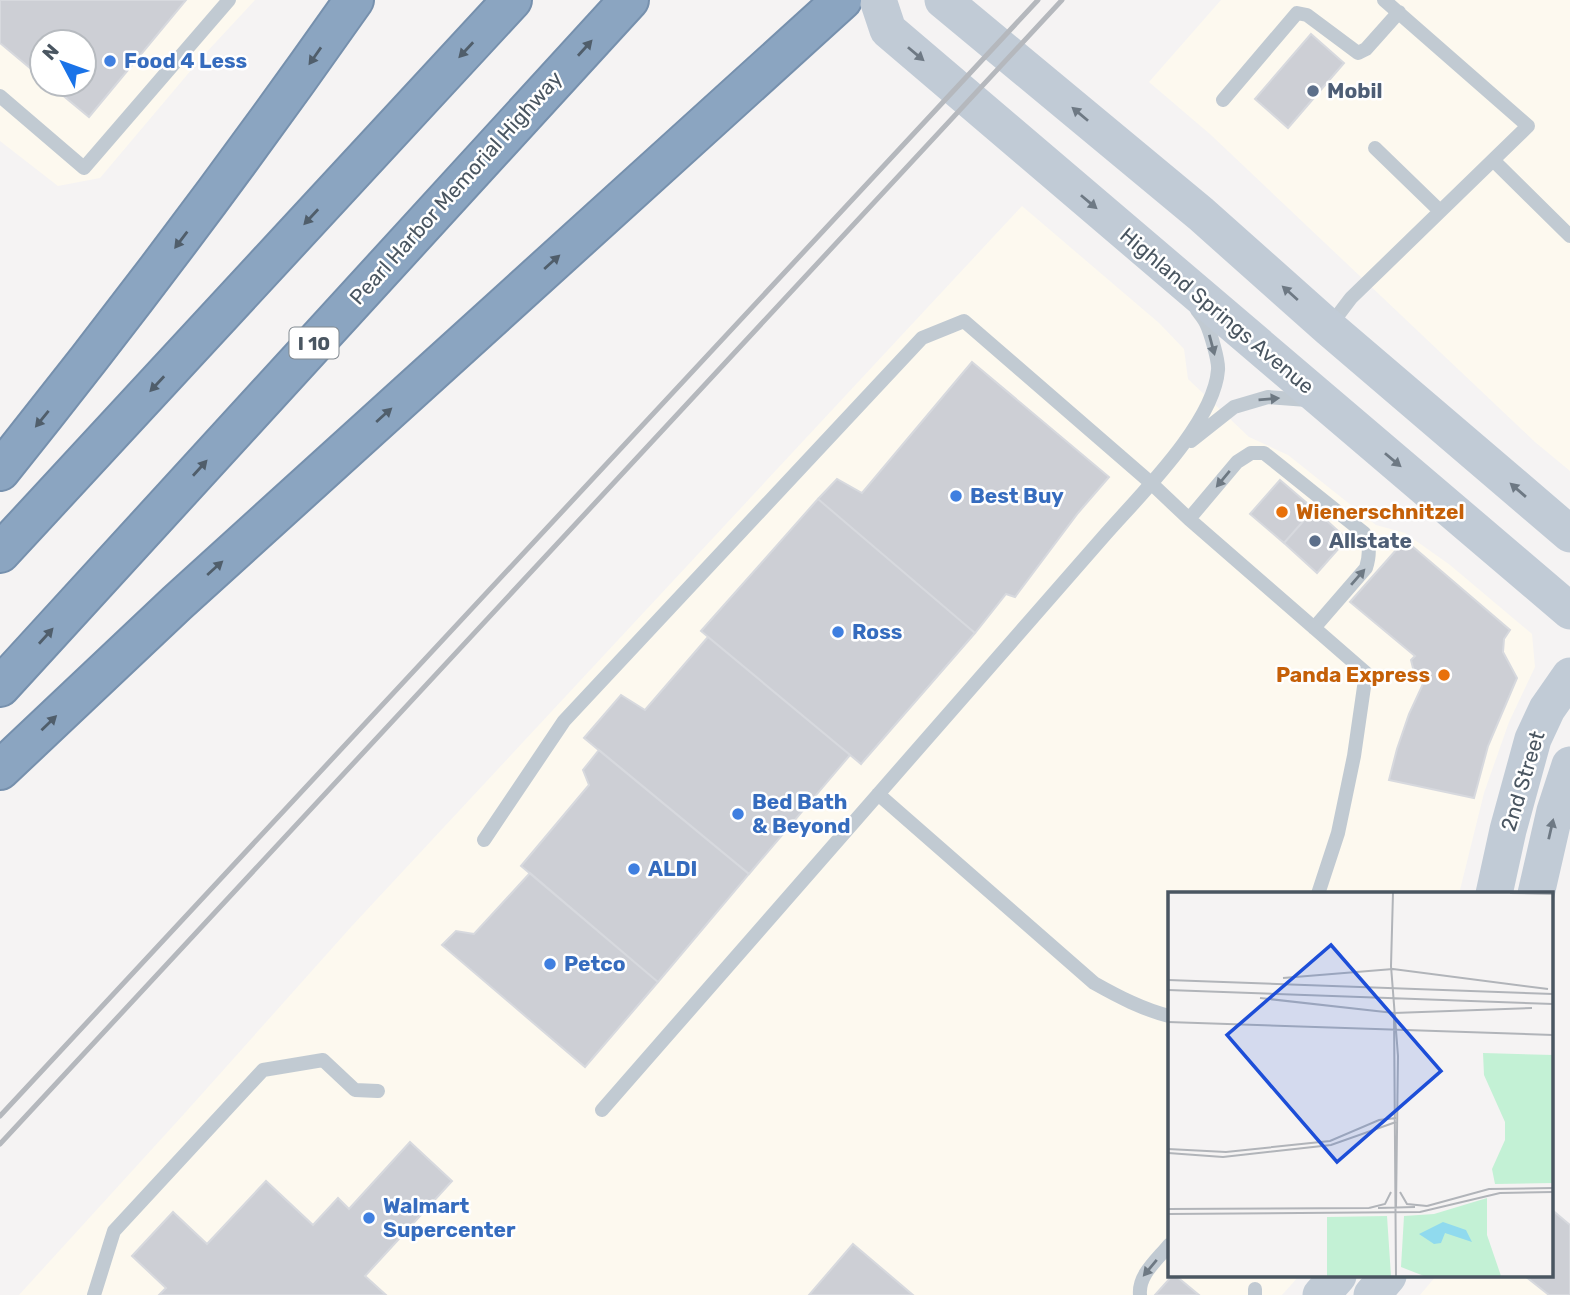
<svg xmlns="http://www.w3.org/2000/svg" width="1570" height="1295" font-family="Rubik,sans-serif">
<rect width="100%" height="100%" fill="#f5f3f3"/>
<path fill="#fdf9ef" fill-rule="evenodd" d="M0,0h255l-52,56 -103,122 -42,8 -58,-45zM42,42h42v42h-42z
M1221,0h349v471l-35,-29 -324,-307 -62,-53z
M1022,206l137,117 25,26 4,30 61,58 39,18 88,70 29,8 45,32 82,69 3,33 -26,55 -25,71 -25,101h-290v382h130l-17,19h-1263l165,-181 167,-187z
M1551,1211l19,16v68h-150l16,-19h115z"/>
<path fill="#cdcfd5" stroke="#d7d9de" stroke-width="2" d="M0,0h186l-97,117 -40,-33h35v-42h-42v36l-42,-35z
M1311,34l33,29 -56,65 -33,-29z
M972,362l137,115 -31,36 -63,84 -9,-3 -31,39 -157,-134 19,-20 25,14z
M1280,480l34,29 -30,34 -34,-29z
M818,499l157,134 -114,131 -160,-133z
M1314,509l33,30 -30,34 -33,-30z
M1405,540l105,90 -6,9 -1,13 14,26 -29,68 -14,52 -85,-18 8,-31 12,-35 14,-30 -7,-4 -5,-20 4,-4 -65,-54z
M708,637l142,118 -101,119 -165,-136 37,-43 24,15z
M599,750l150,124 -91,108 -137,-116 68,-81 -6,-15z
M530,873l128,109 -73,85 -143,-122 14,-14 18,3z
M410,1142l42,39 -87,95 21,19h-227l7,-7 -34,-32 41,-44 34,32 59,-63 47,44 25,-27 11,11z
M1551,1209l19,16v70h-21l-24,-19h26z
M853,1244l60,51h-104z
M1172,1276h4l23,19h-44z"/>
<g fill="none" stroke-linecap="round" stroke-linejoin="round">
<defs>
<path id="highway" d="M0,471c123,-153 241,-310 354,-471
M0,553l512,-553
M0,687l629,-687
M0,770l177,-167 665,-603"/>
</defs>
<use href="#highway" stroke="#7690ad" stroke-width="42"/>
<path stroke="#c1cad2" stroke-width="14" d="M0,96l84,72 145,-168
M1223,100l74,-87 10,2 51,38 8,-4 33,-37
M1375,148l65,63
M1493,160l77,76
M1329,327l22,-29 177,-172 -144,-126
M1191,441l43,-34 34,-10 39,3 4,2
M1189,519l48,-57 14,-9h13l100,80c6,12 6,22 2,35l-52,60
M878,794l216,189c25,14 48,26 75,33
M484,840l80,-119 358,-383 42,-17 187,162 38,36 177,154 -12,83 -16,77 -20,61
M602,1110l502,-574c36,-41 110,-113 114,-166 1,-9 -8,-39 -12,-47 -2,-4 -6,-9 -9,-13
M94,1295l20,-64 149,-161 60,-10 32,30 23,1
M1140,1295c-2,-20 17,-35 29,-50
M1255,1295v-6"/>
<path stroke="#c1cbd6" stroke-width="37" d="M878,0l10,30 682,581
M943,0l258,214 128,114 241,206
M1494,894l14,-64 25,-91 14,-30 23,-33
M1536,894l19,-83 15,-46
M1321,1295l17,-19
M1372,1295l16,-19"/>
<use href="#highway" stroke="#8ba5c1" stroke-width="38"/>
<path stroke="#b5b8bd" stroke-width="5" d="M0,1116l1038,-1116
M0,1144l1062,-1144"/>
</g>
<defs><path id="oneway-solid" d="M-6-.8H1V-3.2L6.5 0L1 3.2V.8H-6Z" transform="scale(1.75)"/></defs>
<g fill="#505e6b">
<use href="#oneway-solid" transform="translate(585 48) rotate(-48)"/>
<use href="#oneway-solid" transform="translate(466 50) rotate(133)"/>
<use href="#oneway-solid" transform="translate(315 56) rotate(125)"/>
<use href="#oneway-solid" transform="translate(311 217) rotate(133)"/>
<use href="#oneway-solid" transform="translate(181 240) rotate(127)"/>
<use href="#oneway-solid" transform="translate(552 262) rotate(-42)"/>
<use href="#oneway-solid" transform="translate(157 384) rotate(133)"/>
<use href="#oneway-solid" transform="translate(384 415) rotate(-42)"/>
<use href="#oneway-solid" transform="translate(42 419) rotate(129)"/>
<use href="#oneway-solid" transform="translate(200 468) rotate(-48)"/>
<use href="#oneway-solid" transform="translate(215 568) rotate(-42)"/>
<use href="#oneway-solid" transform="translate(46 636) rotate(-48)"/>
<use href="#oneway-solid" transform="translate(49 723) rotate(-44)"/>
</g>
<g fill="#6e7984">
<use href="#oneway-solid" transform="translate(916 54) rotate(40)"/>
<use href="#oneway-solid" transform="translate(1080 114) rotate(-140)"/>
<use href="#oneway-solid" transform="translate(1089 202) rotate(40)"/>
<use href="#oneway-solid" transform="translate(1290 293) rotate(-138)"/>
<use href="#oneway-solid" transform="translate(1393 460) rotate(40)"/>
<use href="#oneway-solid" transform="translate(1518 490) rotate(-139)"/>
<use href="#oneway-solid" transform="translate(1551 829) rotate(-77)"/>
</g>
<g fill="#6e7983">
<use href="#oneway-solid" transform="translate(1212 345) rotate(75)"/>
<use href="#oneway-solid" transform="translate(1269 399) rotate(-5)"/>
<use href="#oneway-solid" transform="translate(1223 479) rotate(130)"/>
<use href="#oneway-solid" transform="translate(1358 577) rotate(-49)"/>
<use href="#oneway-solid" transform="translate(1150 1268) rotate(130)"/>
</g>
<g fill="#3f7fe0" stroke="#fff" stroke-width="2.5">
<circle cx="110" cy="61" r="7"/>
<circle cx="956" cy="496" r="7"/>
<circle cx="838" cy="632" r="7"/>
<circle cx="738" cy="814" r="7"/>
<circle cx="634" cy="869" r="7"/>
<circle cx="550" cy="964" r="7"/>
<circle cx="369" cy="1218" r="7"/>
</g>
<g fill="#5c6f8a" stroke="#fff" stroke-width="2.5">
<circle cx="1313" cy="91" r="7"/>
<circle cx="1315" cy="541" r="7"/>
</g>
<g fill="#e8710a" stroke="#fff" stroke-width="2.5">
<circle cx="1282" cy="512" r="7"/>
<circle cx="1444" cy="675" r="7"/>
</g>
<g text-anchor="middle" stroke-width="5" stroke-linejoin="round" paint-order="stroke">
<rect fill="#fff" stroke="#808990" stroke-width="2" x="289.5" y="327.5" width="49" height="31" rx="5"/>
<g font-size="19" font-weight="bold" fill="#4a5661">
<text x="314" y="350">I 10</text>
</g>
<g font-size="21" font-weight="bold" fill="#366cbe" stroke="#fff" text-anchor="start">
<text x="124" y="68">Food 4 Less</text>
<text x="970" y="503">Best Buy</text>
<text x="852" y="639">Ross</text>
<text x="752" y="809">Bed Bath<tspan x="752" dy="24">&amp; Beyond</tspan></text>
<text x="648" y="876">ALDI</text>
<text x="564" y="971">Petco</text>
<text x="383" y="1213">Walmart<tspan x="383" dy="24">Supercenter</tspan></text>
</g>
<g font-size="21" font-weight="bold" fill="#4e5e75" stroke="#fff" text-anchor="start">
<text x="1327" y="98">Mobil</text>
<text x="1329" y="548">Allstate</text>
</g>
<g font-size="21" fill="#4a5661" stroke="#fff">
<text transform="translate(456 188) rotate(-48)" y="7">Pearl Harbor Memorial Highway</text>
<text transform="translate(1217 311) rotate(40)" y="7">Highland Springs Avenue</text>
<text transform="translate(1523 781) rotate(-73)" y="7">2nd Street</text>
</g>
<g font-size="21" font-weight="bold" fill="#c56008" stroke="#fff" text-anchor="start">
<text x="1296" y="519">Wienerschnitzel</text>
<text x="1430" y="682" text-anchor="end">Panda Express</text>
</g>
</g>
<g transform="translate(1168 892)">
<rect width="385" height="385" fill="#f5f3f3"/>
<path d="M315,161l70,2v128l-58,1 -3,-15 13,-29v-18l-21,-47zM319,306v37l14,41h-77l-23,-9 3,-51 30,-2zM219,324l4,60h-64v-59z" fill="#c3f1d5"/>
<path d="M275,330l23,8 6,12 -27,-9 -4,10 -7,1 -15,-10z" fill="#90daee"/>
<path fill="none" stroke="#b1b4b9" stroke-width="2" d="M225,1l-2,73 7,90 -2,152M342,1l43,1M115,86l110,-9 155,20M0,88l385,14M0,98l385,14M92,106l134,15 138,-5M226,121l2,263M0,130l385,13M0,257l58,3 104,-11 49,-21 17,-2M0,261l55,4 108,-12 65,-23M232,300l7,12 20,2M259,314l62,-17 64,-1M201,316l16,-4 6,-12M210,316l37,-1M0,317l201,-1M0,322l252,-2 80,-19 53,-1"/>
<path fill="#1d4ed8" fill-opacity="0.15" stroke="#1d4ed8" stroke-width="3.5" d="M163,53l110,126 -104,91 -110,-127z"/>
<rect width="385" height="385" fill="none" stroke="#4a5661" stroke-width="3.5"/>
</g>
<g transform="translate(63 63) rotate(311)"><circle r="33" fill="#ffffff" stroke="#b7bbc0" stroke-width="2"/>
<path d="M0-5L12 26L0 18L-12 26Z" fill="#1a73e8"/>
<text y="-10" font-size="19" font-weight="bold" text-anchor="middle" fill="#4a5661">N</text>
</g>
</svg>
